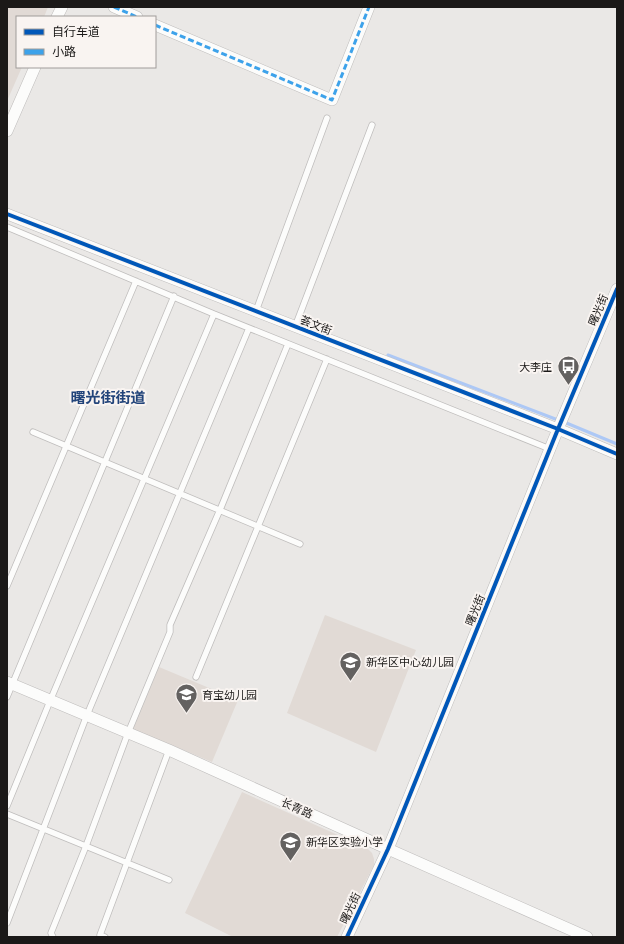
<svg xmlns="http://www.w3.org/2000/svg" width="624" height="944" font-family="Barlow,'Noto Sans SC',sans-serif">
<rect width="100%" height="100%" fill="#eae8e6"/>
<path fill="#e1dad5" d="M7,7h41l-4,10h-27v50h5l-15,34z
M325,615l91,35 -40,102 -89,-39z
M159,667l79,33 -26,62 -79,-33z
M242,792l125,56 5,5 2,6v6l-37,72h-104l-48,-24z"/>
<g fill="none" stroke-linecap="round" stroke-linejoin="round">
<path stroke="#adc8f5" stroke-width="3" d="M388,355l170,65
M564,422l53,22"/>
<defs>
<path id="lane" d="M7,227l207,87 336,135
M256,311l71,-193
M295,327l77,-202
M33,432l267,112
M7,586l129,-305
M196,677l131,-318
M7,697l167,-401
M7,806l43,-105 164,-387
M7,814l162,66
M7,923l80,-208 162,-387
M53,937l-2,-4 35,-87 42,-113 42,-101v-7l52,-120 66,-161
M105,937l-5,-2 69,-185"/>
<path id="street" d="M114,7l23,10
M57,17l5,-10
M155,25l177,75 37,-93
M7,131l28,-64
M7,214l551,215 59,25
M7,682l162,68 219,99 199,88
M347,937l41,-88 170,-420 59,-140"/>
</defs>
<use href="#lane" stroke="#bfbdbc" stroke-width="7"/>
<use href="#street" stroke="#bfbdbc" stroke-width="12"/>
<use href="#lane" stroke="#fcfcfb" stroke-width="5.5"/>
<use href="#street" stroke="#fcfcfb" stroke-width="11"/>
<path stroke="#3da2ea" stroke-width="3" stroke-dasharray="6 3" stroke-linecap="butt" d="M114,7l23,10
M155,25l177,75 37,-93"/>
<defs>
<path id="cycleway" d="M7,214l551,215 59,25
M347,937l41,-88 170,-420 59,-140"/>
</defs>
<use href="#cycleway" stroke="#f9f4f1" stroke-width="6"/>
<use href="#cycleway" stroke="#0057b8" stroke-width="4"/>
</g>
<defs>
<symbol id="bus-pin" viewBox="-11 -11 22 30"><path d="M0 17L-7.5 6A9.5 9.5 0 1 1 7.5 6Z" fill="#636160" stroke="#f9f4f1"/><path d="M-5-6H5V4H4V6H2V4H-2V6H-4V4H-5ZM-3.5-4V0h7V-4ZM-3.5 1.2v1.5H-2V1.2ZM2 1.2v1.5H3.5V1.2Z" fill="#fff"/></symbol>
<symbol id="school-pin" viewBox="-11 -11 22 30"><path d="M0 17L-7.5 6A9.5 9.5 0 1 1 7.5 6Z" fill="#636160" stroke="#f9f4f1"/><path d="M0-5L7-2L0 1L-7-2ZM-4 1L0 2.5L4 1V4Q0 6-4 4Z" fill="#fff"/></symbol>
</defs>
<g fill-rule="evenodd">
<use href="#bus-pin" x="556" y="354" width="25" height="34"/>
<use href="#school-pin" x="338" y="650" width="25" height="34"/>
<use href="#school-pin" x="174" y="682" width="25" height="34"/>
<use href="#school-pin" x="278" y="830" width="25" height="34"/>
</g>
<g text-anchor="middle" stroke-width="4" stroke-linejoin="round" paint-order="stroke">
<g font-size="11" fill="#1b1918" stroke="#f9f4f1">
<text transform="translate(598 310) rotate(-67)" y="4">曙光街</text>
<text transform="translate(316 325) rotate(21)" y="4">荟文街</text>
<text transform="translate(475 610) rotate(-68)" y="4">曙光街</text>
<text transform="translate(297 808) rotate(24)" y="4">长青路</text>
<text transform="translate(350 908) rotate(-65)" y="4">曙光街</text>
</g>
<g font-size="11" fill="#1b1918" stroke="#f9f4f1" text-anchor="start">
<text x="552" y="371" text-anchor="end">大李庄</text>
<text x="366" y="666">新华区中心幼儿园</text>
<text x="202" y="699">育宝幼儿园</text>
<text x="306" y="846">新华区实验小学</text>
</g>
<g font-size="15" font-weight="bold" fill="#22447a" stroke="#f9f4f1">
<text x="108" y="403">曙光街街道</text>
</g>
</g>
<rect width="624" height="944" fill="none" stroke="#1b1918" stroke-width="16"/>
<rect x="16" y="16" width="140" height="52" fill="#f9f4f1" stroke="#a09c9a"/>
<rect x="24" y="29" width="20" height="6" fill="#0057b8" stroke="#a09c9a"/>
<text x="52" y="36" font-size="12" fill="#1b1918">自行车道</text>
<rect x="24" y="49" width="20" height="6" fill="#3da2ea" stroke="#a09c9a"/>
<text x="52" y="56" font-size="12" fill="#1b1918">小路</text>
</svg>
